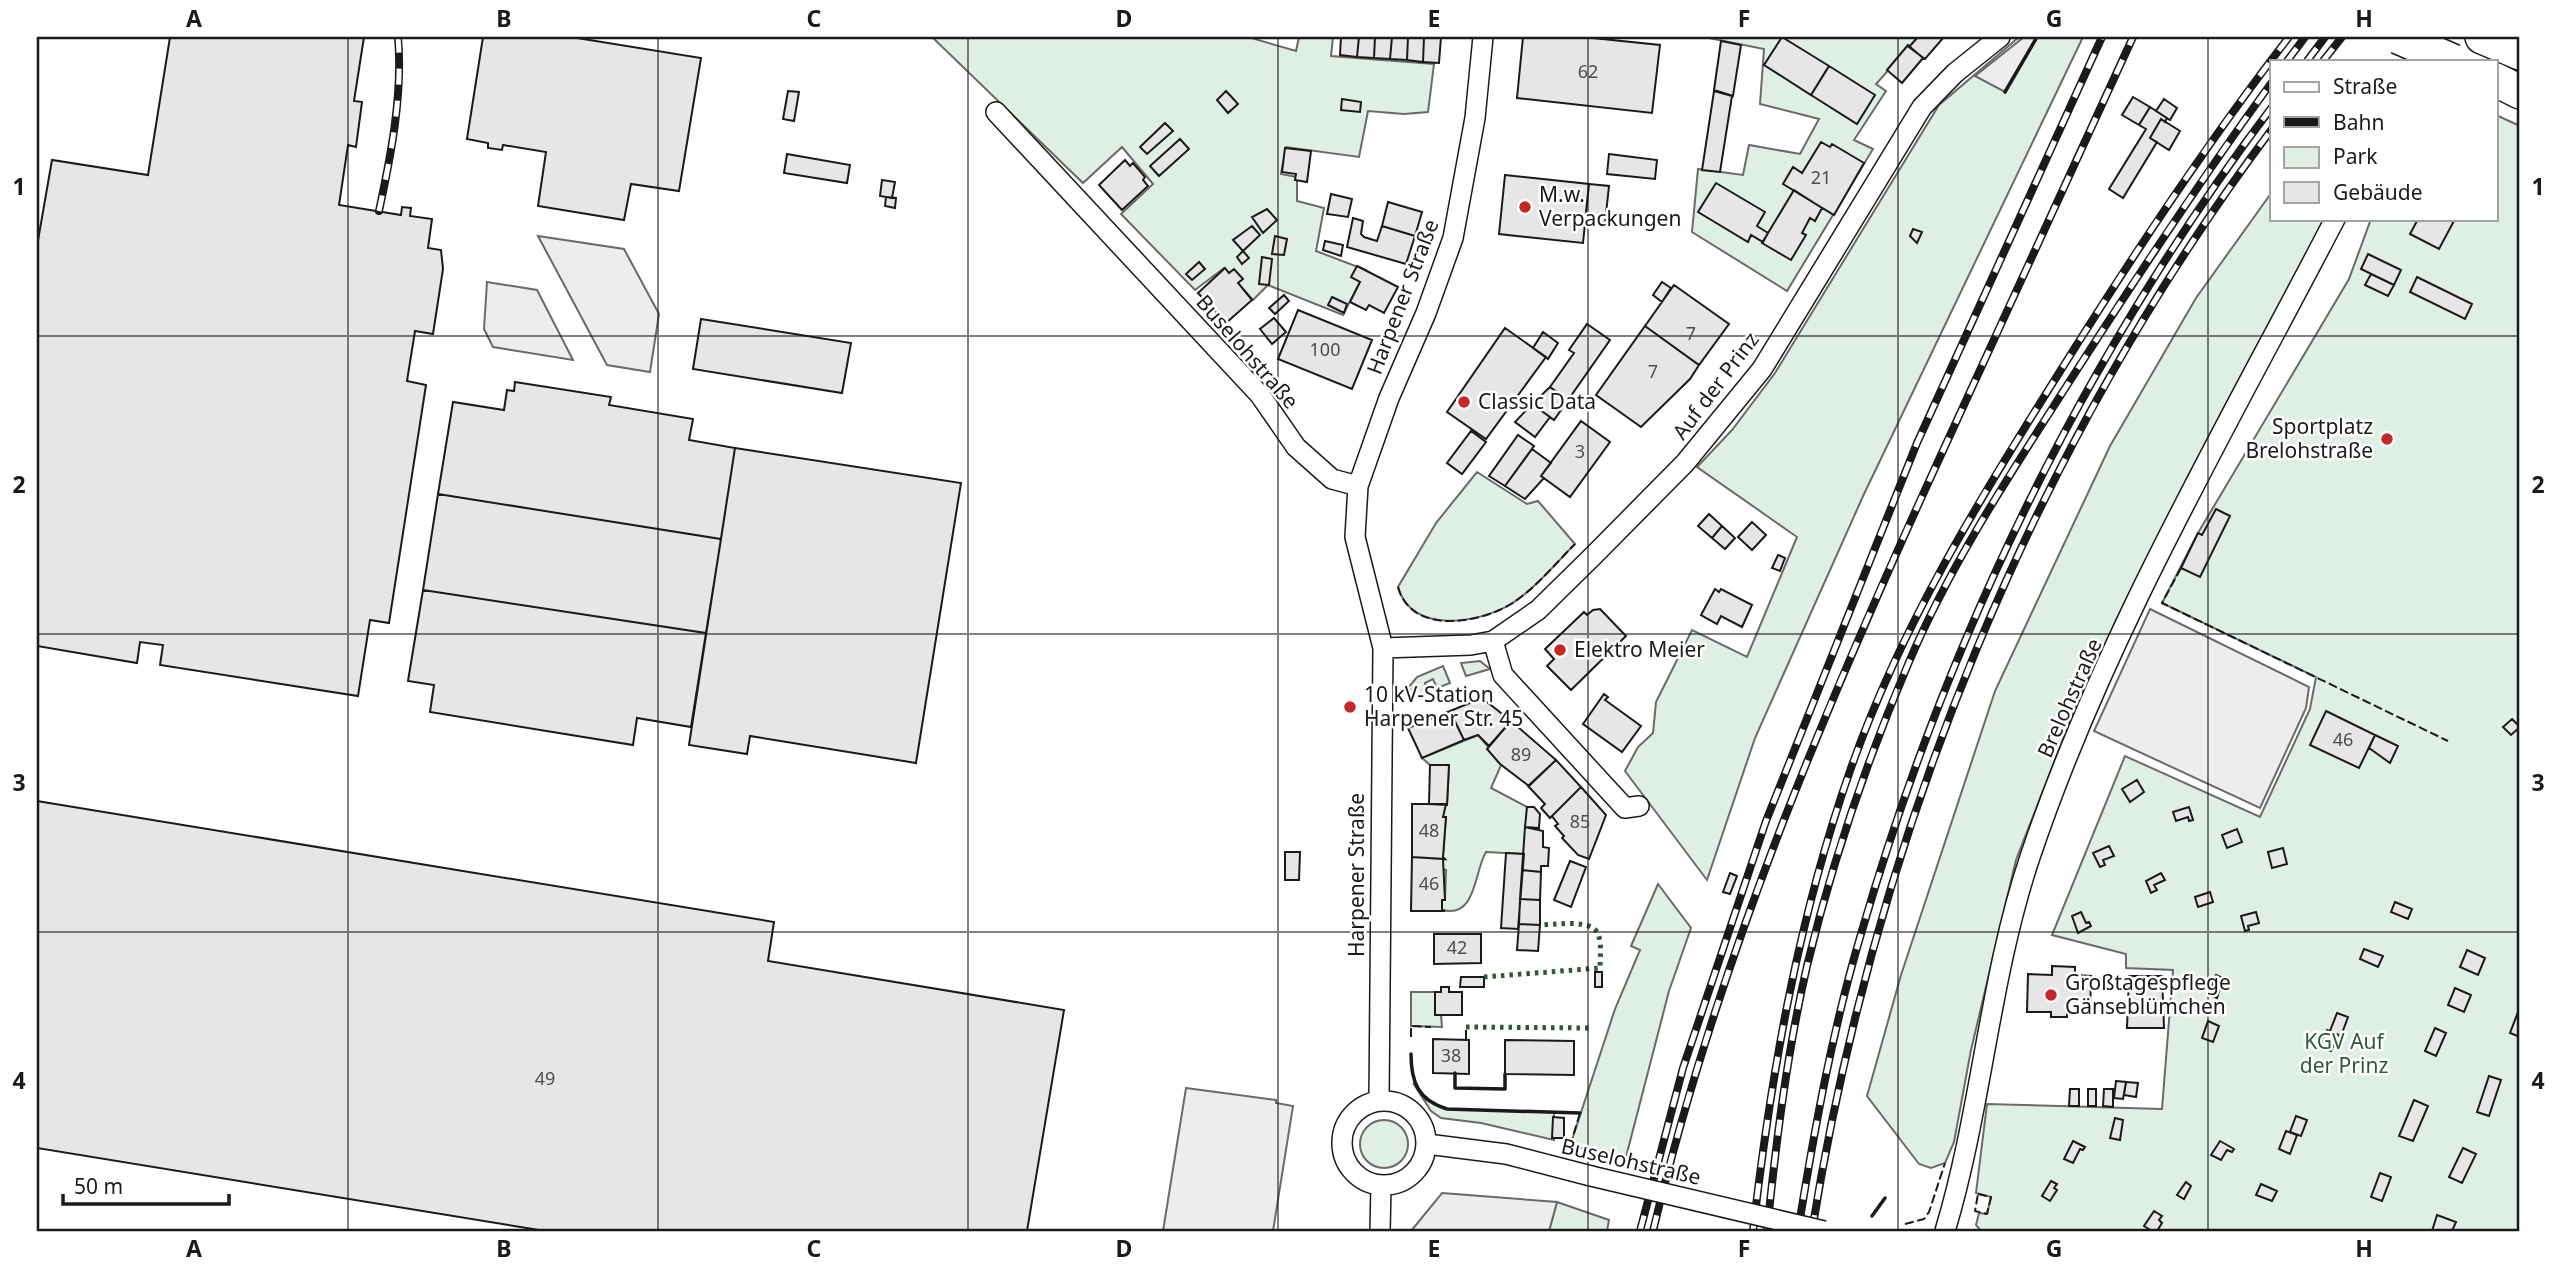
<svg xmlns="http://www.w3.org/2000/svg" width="2557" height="1268" font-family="'Noto Sans',sans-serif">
<rect width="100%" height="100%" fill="#fff"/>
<path fill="#e0efe3" stroke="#6a6a6a" stroke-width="2" d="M932,37h316l48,14 3,-14h34l-2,19 103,8 -6,48 -24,2 -36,-3 -9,46 -73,-10 -5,27 16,3v24l27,7 -8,43 50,19 -23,45 -75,-30 -15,15 -29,-32 -29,22 -74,-76 32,-30 -31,-37 -39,36z
M1704,37h214l-42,47 10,7 -32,49 19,9 -86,142 -95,-59 6,-63 45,6 6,-30 51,9 19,-35 -59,-15 4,-55z
M2019,37h64l-219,457 -109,244 -48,142 -82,-109 13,-24 15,-14 3,-31 36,-72 55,27 50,-120 -100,-70 35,-37 43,-57 164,-268z
M2496,115l24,11v1105h-539l-5,-6 3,-12 8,1 4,-17 -15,-4 11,-89 175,5 11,-139 -47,-2v-14l-74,-19 73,-179 135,61 50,-108 6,-32 -154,-74 36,-70 151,-254 22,-60h125z
M2272,192v27h52l-241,469 -67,172 -45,190 -17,92 -9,21 -14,5 -12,-4 -52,-68 34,-121 94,-284 115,-245 86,-148z
M1477,472l50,32 11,-3 37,43c-20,20 -40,45 -64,60 -33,20 -100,30 -113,-17l38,-64z
M1480,661l10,8 -24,7 -5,-13z
M1443,666l7,17 -13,5 -4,-9 -8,4 3,9 -9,4 -11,-8 9,-11z
M1478,735l24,28 -11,25 36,19 -3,47 -38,-2c-12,19 -9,67 -44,58v-10l3,-1 1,-29 -4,-1 4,-52h-3v-11l4,-1 2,-40h-19l-8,-7z
M1658,884l33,44 -22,63 -43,166 -56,-11 45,-137 25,-59 -9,-4z
M1411,992h24v23h6l1,12 -31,-1z
M1413,1083l13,17 21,9 107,3v28l-73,-17 -40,-5 -10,-7z
M1360 1144a24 24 0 1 1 48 0a24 24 0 1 1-48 0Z
M1557,1202l52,18 -2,11h-58z"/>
<path fill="#ededed" stroke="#6a6a6a" stroke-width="2" d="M2024,37h13l-32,55 -30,-16z
M538,236l86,13 35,65 -9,58 -43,-7z
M487,282l50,8 36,70 -80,-13 -9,-18z
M2150,609l159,78 -3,21 -46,100 -166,-77z
M1186,1088l90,12v3l17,3 -20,125h-110z
M1442,1193l115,9 -8,29h-138z"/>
<path fill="#e6e6e6" stroke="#1a1a1a" stroke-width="2" d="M170,37h194l-10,64 8,1 -6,45 -8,-2 -9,60 62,10 1,-8 9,1 -1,8 22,3 -4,29 13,2 2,19 -10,65 -18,-3 -8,50 19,4 -37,238 -19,-3 -12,76 -198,-31 3,-20 -23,-3 -3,21 -100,-17v-400l15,-86 96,15z
M483,37h88l130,21 -22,133 -48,-7 -7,36 -86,-14 8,-54 -43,-7 -1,5 -14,-2v-5l-21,-4z
M1341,37h18l-2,20 -17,-2z
M1359,37h16l-1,21 -17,-1z
M1375,37h17l-2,22 -16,-1z
M1392,37h16l-1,23 -17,-1z
M1408,37h16l-1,25 -16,-2z
M1424,37h17l-2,26 -16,-1z
M1523,37h60l77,8 -8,68 -135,-15z
M1782,37l47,29 -18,29 -47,-30z
M1918,37h26l-19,22 -16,-12z
M1721,41l20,4 -8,51 -19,-6z
M1908,45l15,13 -21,25 -15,-13z
M1829,66l46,29 -18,29 -46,-29z
M788,91l11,1 -5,29 -11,-2z
M1226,91l12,13 -10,9 -11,-13z
M1714,91l18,5 -12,76 -18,-2z
M2133,97l17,10 -11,18 -17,-10z
M1342,99l19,3 -1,10 -19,-2z
M2164,99l13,9 -7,12 -14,-9z
M2150,107l17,11 -2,4 -4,-3 -11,19 7,4 -34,56 -14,-9 37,-60 -7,-4z
M2161,119l19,12 -11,19 -19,-12z
M1165,123l8,8 -26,23 -7,-7z
M1180,139l9,10 -30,27 -9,-10z
M1821,142l9,5 2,-3 32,19 -30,52 -51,-31 10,-17 9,6z
M1285,148l26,3 -4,31 -12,-2 1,-6 -14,-2z
M787,154l63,11 -3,18 -63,-10z
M1609,154l48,6 -2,19 -48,-5z
M1125,160l5,6 3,-3 12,14 -2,3 5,6 -26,24 -23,-25z
M1505,175l84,9 -6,59 -84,-9z
M882,180l13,2 -3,16 -12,-2z
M1716,183l49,29 -8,14 11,7 -5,9 -12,-7 -3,7 -50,-30z
M1589,184l20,2 -4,37 -20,-2z
M1794,190l28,18 -7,13 -5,-3 -8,15 4,2 -15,25 -29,-17z
M1331,194l21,5 -4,18 -21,-3z
M886,197l10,1 -1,10 -10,-2z
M1388,202l34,10 -7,24 -33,-10z
M1267,209l10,11 -14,13 -11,-16z
M1353,218l10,3 -2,13 3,3 13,4 5,-15 33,10 -9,28 -59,-17z
M2418,219h37l-16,30 -29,-15z
M1252,226l8,9 -17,16 -10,-11z
M1913,229l9,3 -5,11 -7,-7z
M1275,236l12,3 -3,16 -12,-1z
M1325,241l18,4 -2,11 -18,-6z
M1243,251l6,7 -7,6 -5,-7z
M2368,254l33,16 -7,15 -33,-16z
M1262,257l10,2 -3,26 -10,-1z
M1199,262l6,7 -13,11 -6,-6z
M1357,266l41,21 -14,26 -15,-8 -3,5 -16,-8 10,-20 -9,-5z
M1225,268l4,5 5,-4 9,10 -5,4 14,17 -26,23 -28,-30z
M2371,274l23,11 -6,11 -23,-11z
M2417,277l55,27 -7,15 -55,-27z
M1662,282l9,6 -9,14 -9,-7z
M1674,285l55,39 -30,41 -54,-39z
M1284,295l5,6 -14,13 -6,-6z
M1332,297l15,7 -3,9 -16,-8z
M1298,310l74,30 -20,49 -74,-30z
M1274,318l12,14 -14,12 -12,-15z
M701,319l150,24 -9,50 -149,-24z
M1587,324l23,16 -42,60 -18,-13 24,-34 -5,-3z
M1645,326l54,39 -9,14 -49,48 -45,-32z
M1505,328l41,29 -60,82 -39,-27z
M1543,332l15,11 -10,16 -15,-11z
M515,382l96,15 -2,8 84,14 -4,21 46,8 -14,91 -283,-45 15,-92 51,8 3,-20 7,1z
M1550,387l18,13 -14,20 -22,-16z
M1532,404l18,13 -15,20 -20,-15z
M1581,421l29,21 -40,55 -29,-21z
M1471,431l15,11 -24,32 -15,-11z
M1518,435l16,11 -29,40 -16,-10z
M735,448l226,35 -45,280 -166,-27 -3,18 -58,-9z
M1532,449l19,14 -10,13 3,2 -19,21 -20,-13z
M438,494l283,45 -15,94 -283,-43z
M2216,509l14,7 -30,61 -19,-9 17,-35 4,2z
M1709,514l13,12 -10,12 -14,-12z
M1752,522l14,13 -14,15 -14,-13z
M1722,526l13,12 -10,11 -13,-11z
M1778,555l7,3 -5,13 -8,-3z
M1715,589l4,3 2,-3 31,16 -10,22 -21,-11 -4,8 -16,-9z
M423,590l283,43 -15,94 -54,-9 -4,27 -203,-33 4,-27 -26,-4z
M1600,609l26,27 -55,54 -24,-24 7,-7 -9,-10 39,-37 3,3 6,-5z
M1604,694l4,3 -3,3 36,26 -19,26 -39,-28z
M1482,698l29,23 -22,25 -11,-11 -14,5 -14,-29z
M1353,701l2,11 -8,1 -2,-11z
M1450,711l14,29 -42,18 -14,-30z
M2326,711l49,24 -16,33 -49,-23z
M2512,719l8,8 -9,8 -8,-8z
M1511,721l45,39 -27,26 -29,-22 -13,-15z
M2375,735l23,11 -8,17 -21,-15z
M1556,760l25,27 -31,31 -9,-10 4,-4 -17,-18z
M1430,765h19l-2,40 -18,-1z
M2137,780l7,12 -14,10 -8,-13z
M1581,787l25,28 -17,44 -11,-4 -16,-17 2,-2 -9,-10 3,-2 -6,-8z
M37,801l737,121 -6,39 296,49 -37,221h-482l-508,-83z
M1412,804h34l-3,13h3l-3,40 2,2 -33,-2z
M1527,807h7l6,7 -1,14 -14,-1z
M2189,807l4,13 -4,1 -1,-4 -12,4 -3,-9z
M1525,827l18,4v16l6,1 -1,18h-7v6l-19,-2z
M2237,829l5,13 -15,6 -5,-13z
M2109,846l5,10 -11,4 2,5 -5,2 -7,-14z
M2283,848l4,16 -15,4 -4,-16z
M1285,852h15l-1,28h-14z
M1506,853l18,1 -6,75 -17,-1z
M1412,857l31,2 2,41h-3v10l3,1h-34z
M1570,861l16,6 -15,40 -17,-7z
M1522,870l19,2 -1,28 -20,-1z
M1730,873l7,3 -7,18 -7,-2z
M2161,873l4,7 -11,5 3,5 -6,3 -5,-12z
M2210,892l3,10 -15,5 -3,-10z
M1520,899l20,1v25l-21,-1z
M2395,902l17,7 -4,10 -17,-7z
M2081,912l5,11 3,-1 2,4 -13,7 -6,-17z
M2256,912l3,11 -11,3 1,4 -4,1 -4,-15z
M1519,924l21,1 -2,26 -21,-1z
M1434,934h47v29l-47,1z
M2364,949l19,7 -5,11 -18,-8z
M2467,950l18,8 -7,17 -18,-8z
M2052,966l23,1v8l16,1 -1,37h-23v4h-16v-5h-24l1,-38 24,1z
M1595,972h7v15h-7z
M2216,975l7,3 -6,20 -9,-4z
M2129,976h33l2,52h-37z
M1461,977h23v10h-24z
M1441,987h8v5h13v23h-27v-23h6z
M2455,988l16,7 -7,17 -16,-7z
M2518,1012l2,1v24l-10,-4z
M2337,1013l11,4 -7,19 -11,-5z
M2208,1021l11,5 -6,16 -11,-4z
M2435,1028l11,5 -10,23 -11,-5z
M2327,1030l11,5 -7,16 -11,-4z
M1433,1039l36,1v34l-36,-1z
M1505,1040l69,1v34l-69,-1z
M2489,1076l12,4 -12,36 -12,-4z
M2116,1081l10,1 -3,17 -9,-1z
M2126,1082l12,1 -2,14 -12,-2z
M2070,1089h9v17h-10z
M2088,1089h8v17h-8z
M2104,1089h9v18l-10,-1z
M2414,1100l14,6 -15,35 -14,-5z
M2296,1116l11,4 -6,16 -11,-4z
M1553,1117l11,1v20h-12z
M2115,1118l8,2 -3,20 -10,-2z
M2286,1131l11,4 -7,19 -11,-5z
M2073,1141l12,6 -2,3 -3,-1 -7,14 -9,-4z
M2220,1141l14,8 -2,3 -5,-2 -6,10 -10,-5z
M2463,1148l13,6 -14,29 -13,-6z
M2380,1173l11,4 -9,24 -11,-4z
M2051,1181l6,3 -3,4 3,2 -7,11 -8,-5z
M2186,1182l5,4 -7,13 -7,-4z
M2261,1184l16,7 -5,10 -16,-6z
M2154,1211l8,5 -3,4 3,3 -5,8h-5l-8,-5z
M2437,1215l19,7 -4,9h-20z"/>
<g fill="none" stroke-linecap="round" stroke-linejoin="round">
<defs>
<path id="minor" d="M996,112l264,283 36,52 36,32 26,7
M1493,641l10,34 122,133 14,-2
M1383,648l88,-3 22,-4 45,-31 55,-54 92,-93 77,-94 160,-262 33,-34 45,-36
M1342 1143a42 42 0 1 1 84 0a42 42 0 1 1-84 0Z
M1379,1101l4,-453 -28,-111 3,-51 31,-88 37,-85 27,-75 22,-120 8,-81
M1427,1144l79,10 85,22
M1380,1231l1,-45
M1945,1231c37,-123 44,-252 85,-374 75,-223 197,-430 305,-638"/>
<path id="trunk" d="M2482,37l38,16
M2496,80l24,12"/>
</defs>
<use href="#minor" stroke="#1a1a1a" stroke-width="22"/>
<use href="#trunk" stroke="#1a1a1a" stroke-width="36"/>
<use href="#minor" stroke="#fff" stroke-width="19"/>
<use href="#trunk" stroke="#fff" stroke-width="33"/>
<defs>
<path id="rail" d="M2287,61l18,-24
M2307,61l18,-24
M2323,61l19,-24
M379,211c12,-56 24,-117 19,-174
M1640,1231l43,-163 83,-247 151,-378 185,-406
M1653,1231c66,-278 179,-540 299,-800 60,-131 121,-263 181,-394
M1753,1231c18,-157 45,-313 98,-463 50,-142 128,-268 208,-395 72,-115 147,-229 230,-336
M1767,1231c9,-89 20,-178 40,-265 25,-104 60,-206 102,-304 39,-92 94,-177 148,-261 69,-108 139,-215 215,-319
M1798,1231c16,-99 34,-200 63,-297 86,-296 224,-580 411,-827
M1812,1231c63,-395 219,-781 460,-1102"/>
</defs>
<use href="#rail" stroke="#1a1a1a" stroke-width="8"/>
<use href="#rail" stroke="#fff" stroke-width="5" stroke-dasharray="16" stroke-linecap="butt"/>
<defs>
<path id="minor-bridge" d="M1591,1176l233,55"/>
<path id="trunk-bridge" d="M2398,37l55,24"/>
</defs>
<use href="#minor-bridge" stroke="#1a1a1a" stroke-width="22" stroke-linecap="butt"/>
<use href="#trunk-bridge" stroke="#1a1a1a" stroke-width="36" stroke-linecap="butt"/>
<use href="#minor-bridge" stroke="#fff" stroke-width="19"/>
<use href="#trunk-bridge" stroke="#fff" stroke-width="33"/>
<path stroke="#2b5a34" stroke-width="5" stroke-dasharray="3.5 5" stroke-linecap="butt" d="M1484,977l116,-9c0,-10 2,-25 -2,-34 -6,-16 -45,-9 -58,-9
M1466,1027l124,1"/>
<path stroke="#1a1a1a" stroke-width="2" stroke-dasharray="9 3.5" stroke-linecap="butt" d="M2181,568l-19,35 286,138
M1398,587c13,48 80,37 113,17 24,-15 44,-40 64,-60
M1411,1037v-11l20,1
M1466,1039v-12
M1570,1146l10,-33
M1978,1194l13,3 -4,17 -12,-3z
M1905,1224l19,-5 5,-7 16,-49"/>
<path stroke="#1a1a1a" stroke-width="3.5" d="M2005,92l32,-55
M1411,1054c0,28 7,46 36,55l133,4
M1455,1073v15l50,1v-15
M1872,1216l13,-18"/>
</g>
<path fill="none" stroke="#1a1a1a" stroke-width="2" stroke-opacity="0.55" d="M348,37v1194M658,37v1194M968,37v1194M1278,37v1194M1588,37v1194M1898,37v1194M2208,37v1194M37,336h2483M37,634h2483M37,932h2483"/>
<g fill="#c62828" stroke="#fff" stroke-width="2.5">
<circle cx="1525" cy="207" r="7"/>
<circle cx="1464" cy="402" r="7"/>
<circle cx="2387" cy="439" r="7"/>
<circle cx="1560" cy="650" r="7"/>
<circle cx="1350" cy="707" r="7"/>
<circle cx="2051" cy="995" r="7"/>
</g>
<g text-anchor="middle" stroke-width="5" stroke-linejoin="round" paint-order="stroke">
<g font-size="18" fill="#4d4d4d">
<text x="1588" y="78">62</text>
<text x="1821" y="184">21</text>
<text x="1691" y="340">7</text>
<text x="1325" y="356">100</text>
<text x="1653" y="378">7</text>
<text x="1580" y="458">3</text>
<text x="2343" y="746">46</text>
<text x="1521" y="761">89</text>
<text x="1580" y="828">85</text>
<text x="1429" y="837">48</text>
<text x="1429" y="890">46</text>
<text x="1457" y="954">42</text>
<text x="1451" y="1062">38</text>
<text x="545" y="1085">49</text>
</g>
<g font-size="21" fill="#1a1a1a" stroke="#fff" text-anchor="start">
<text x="1539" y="202">M.w.<tspan x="1539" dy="24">Verpackungen</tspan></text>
<text x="1478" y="409">Classic Data</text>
<text x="2373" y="434" text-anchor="end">Sportplatz<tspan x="2373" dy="24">Brelohstraße</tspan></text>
<text x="1574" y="657">Elektro Meier</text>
<text x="1364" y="702">10 kV-Station<tspan x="1364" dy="24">Harpener Str. 45</tspan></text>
<text x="2065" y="990">Großtagespflege<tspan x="2065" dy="24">Gänseblümchen</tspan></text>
</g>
<g font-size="21" fill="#1a1a1a" stroke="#fff">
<text transform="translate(1403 297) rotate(-69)" y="7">Harpener Straße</text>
<text transform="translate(1247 352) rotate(49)" y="7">Buselohstraße</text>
<text transform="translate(1716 386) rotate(-53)" y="7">Auf der Prinz</text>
<text transform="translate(2070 698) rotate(-66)" y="7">Brelohstraße</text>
<text transform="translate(1357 875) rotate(-90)" y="7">Harpener Straße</text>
<text transform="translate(1631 1162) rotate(13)" y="7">Buselohstraße</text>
</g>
<g font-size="21" fill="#2b5a34" stroke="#fff">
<text x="2344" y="1049">KGV Auf<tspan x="2344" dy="24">der Prinz</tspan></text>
</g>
</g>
<rect width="2557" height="1268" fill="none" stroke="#ffffff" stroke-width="77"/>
<rect x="2270" y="60" width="228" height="161" fill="#ffffff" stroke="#a3a3a3" stroke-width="2"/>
<rect x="2284" y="82" width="35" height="10" fill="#ffffff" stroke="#a3a3a3" stroke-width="2"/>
<text x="2333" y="94" font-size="21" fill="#1a1a1a">Straße</text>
<rect x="2284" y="117" width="35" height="10" fill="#1a1a1a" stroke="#a3a3a3" stroke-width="2"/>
<text x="2333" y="130" font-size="21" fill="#1a1a1a">Bahn</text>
<rect x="2284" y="147" width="35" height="21" fill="#e0efe3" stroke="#a3a3a3" stroke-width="2"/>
<text x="2333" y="164" font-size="21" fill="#1a1a1a">Park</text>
<rect x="2284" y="182" width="35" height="21" fill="#e6e6e6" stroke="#a3a3a3" stroke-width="2"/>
<text x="2333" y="200" font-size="21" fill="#1a1a1a">Gebäude</text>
<path d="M63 1194v10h166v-10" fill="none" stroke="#1a1a1a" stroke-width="3.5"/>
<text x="74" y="1194" font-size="21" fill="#1a1a1a" stroke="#ffffff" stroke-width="5" paint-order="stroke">50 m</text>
<rect x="38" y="38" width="2480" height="1192" fill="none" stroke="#1a1a1a" stroke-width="2.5"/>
<g font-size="23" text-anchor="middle" font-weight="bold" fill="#1a1a1a">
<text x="194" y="27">A</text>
<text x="504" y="27">B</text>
<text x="814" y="27">C</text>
<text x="1124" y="27">D</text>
<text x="1434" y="27">E</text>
<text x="1744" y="27">F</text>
<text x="2054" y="27">G</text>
<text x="2364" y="27">H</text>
<text x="19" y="195">1</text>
<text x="2538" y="195">1</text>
<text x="19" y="493">2</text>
<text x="2538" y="493">2</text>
<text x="19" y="791">3</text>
<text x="2538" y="791">3</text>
<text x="19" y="1089">4</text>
<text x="2538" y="1089">4</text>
<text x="194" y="1257">A</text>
<text x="504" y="1257">B</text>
<text x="814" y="1257">C</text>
<text x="1124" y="1257">D</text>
<text x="1434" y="1257">E</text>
<text x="1744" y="1257">F</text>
<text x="2054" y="1257">G</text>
<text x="2364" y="1257">H</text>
</g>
</svg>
